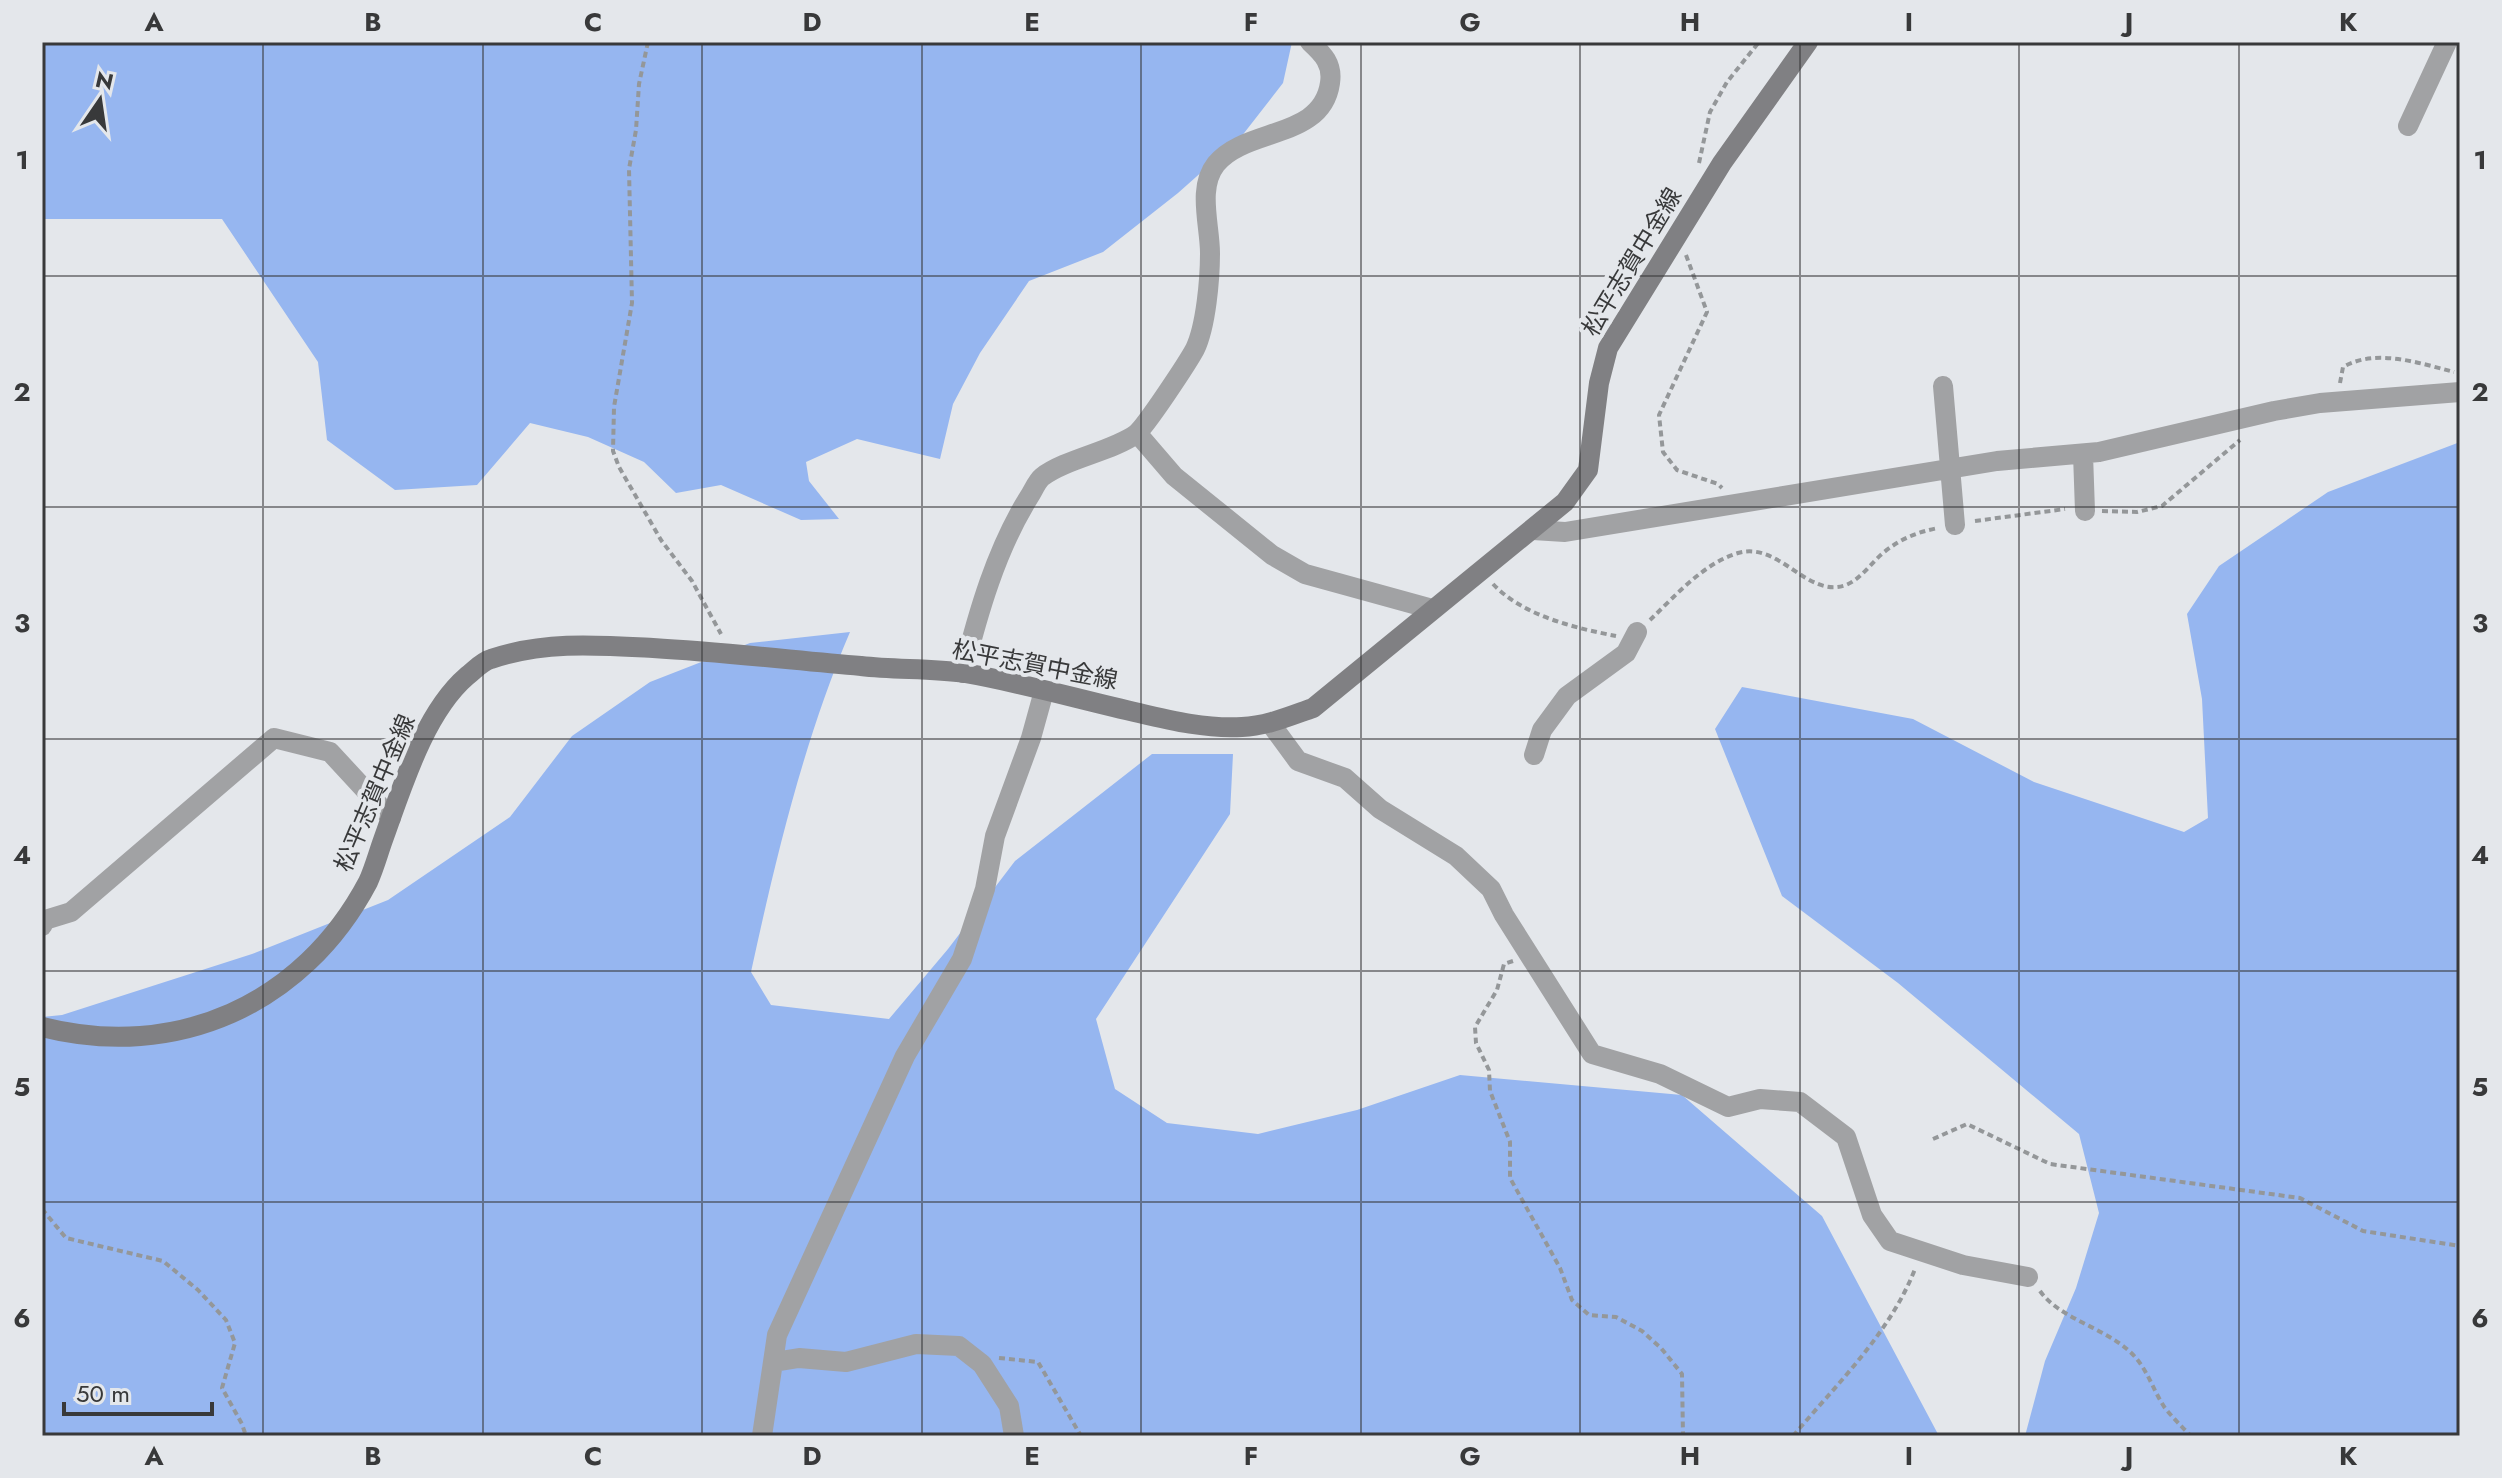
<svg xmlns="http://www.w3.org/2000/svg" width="2502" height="1478" font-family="Jost,'Noto Sans JP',sans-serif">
<rect width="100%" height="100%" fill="#e4e7eb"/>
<path fill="#96b6f0" d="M42,42h1250l-9,41 -42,54 -63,56 -75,59 -74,29 -49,72 -27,51 -13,55 -83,-20 -51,23 3,19 30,38 -38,1 -80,-35 -45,8 -32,-31 -56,-25 -58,-14 -53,62 -82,5 -68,-50 -9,-78 -96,-143h-180z
M2460,442v994h-435l20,-75 31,-73 23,-75 -20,-79 -181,-151 -116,-87 -67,-167 27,-42 171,32 121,63 150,50 24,-14 -6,-119 -15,-85 32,-48 109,-74z
M850,632c-46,108 -74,225 -99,340l20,33 118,14 59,-70 67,-88 137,-107h81l-3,60 -134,205 19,70 52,34 91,11 99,-24 103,-35 222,20 140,121 117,220h-1897v-419l20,-2 190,-61 136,-54 122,-83 62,-81 78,-54 100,-39z"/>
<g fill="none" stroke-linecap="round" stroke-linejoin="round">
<path stroke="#949799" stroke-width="4" stroke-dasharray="6 4" stroke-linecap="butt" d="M648,42l-9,42 -3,46 -7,39 3,134 -18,104 -1,44 6,16 42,73 31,41 29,53
M1699,163l11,-51 17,-30 32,-40
M1686,255l21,57 -48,103 4,37 14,18 41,14 4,4
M2340,383l3,-16c33,-19 76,-4 111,5
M2102,511l35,1 25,-6 78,-66
M1975,521l90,-12
M1493,584c30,32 82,44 123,52
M1650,620c25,-24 54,-57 88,-67 42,-12 69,46 108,32 15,-6 25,-22 37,-32 17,-14 34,-21 55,-25
M1513,961l-9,3 -7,26 -22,37 1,16 13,27 1,21 20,51v36l50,90 12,32 17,15 27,2 26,14 19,17 21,26 1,62
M1933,1139l34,-15 83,40 250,34 63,33 97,15
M42,1209l24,29 97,23 35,29 28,30 9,23 -13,45 20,36 4,12
M2040,1291c19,27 62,36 88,59 19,16 24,39 37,58 8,10 17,19 26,28
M999,1358l39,4 43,74
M1793,1436c44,-52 97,-103 122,-167"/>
<path stroke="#a1a2a4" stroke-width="20" d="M2408,126l39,-84
M1943,386l12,139
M1137,433l37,43 98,79 33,19 127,35
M2083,454l2,57
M1533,530l32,2 432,-71 102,-9 175,-41 46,-8 140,-11
M963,673c15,-60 33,-123 66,-176 4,-6 8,-16 13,-20 23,-18 71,-26 94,-43 10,-8 52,-72 59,-85 11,-23 15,-70 15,-96 0,-28 -13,-65 6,-89 30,-37 106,-24 114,-81 3,-19 -7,-29 -20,-41
M1270,723l28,38 47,17 35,31 76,47 35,33 13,26 88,139 68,20 68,33 32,-8 40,3 46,35 26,78 18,26 73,24 65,12
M1534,755l8,-25 25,-34 59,-43 11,-21
M42,926l3,-6 26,-8 203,-174 56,14 61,66
M774,1362l25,-4 47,4 70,-18 43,2 23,18 27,42 5,30
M762,1436l15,-101 128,-279 57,-97 23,-70 10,-53 36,-98 13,-47"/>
<path stroke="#808083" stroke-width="20" d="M42,1027c134,34 261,-22 326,-145 6,-13 10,-28 15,-42 19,-52 41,-127 84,-164 8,-6 14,-14 24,-17 53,-18 106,-14 162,-11 69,4 138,12 208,18 34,4 70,2 104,7 58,10 116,27 174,40 34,8 68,16 103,14 25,-1 48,-11 71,-19l252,-206 23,-32 11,-87 9,-35 114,-185 86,-121"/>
</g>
<path fill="none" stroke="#38393a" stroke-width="2" stroke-opacity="0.55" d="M263,42v1394M483,42v1394M702,42v1394M922,42v1394M1141,42v1394M1361,42v1394M1580,42v1394M1800,42v1394M2019,42v1394M2239,42v1394M42,276h2418M42,507h2418M42,739h2418M42,971h2418M42,1202h2418"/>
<g text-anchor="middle" stroke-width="8" stroke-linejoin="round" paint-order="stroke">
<g font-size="24" fill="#38393a" stroke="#e4e7eb">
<text transform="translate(1632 262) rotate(-59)" y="8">松平志賀中金線</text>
<text transform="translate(1035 665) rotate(11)" y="8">松平志賀中金線</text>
<text transform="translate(375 793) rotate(-67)" y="8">松平志賀中金線</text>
</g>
</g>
<rect width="2502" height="1478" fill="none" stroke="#e4e7eb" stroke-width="88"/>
<g transform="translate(100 100) rotate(13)" stroke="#e4e7eb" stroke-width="6" paint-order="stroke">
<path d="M0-6L14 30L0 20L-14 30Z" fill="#38393a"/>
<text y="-12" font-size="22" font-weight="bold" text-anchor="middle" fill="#38393a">N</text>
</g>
<path d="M64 1402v12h148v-12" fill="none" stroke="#38393a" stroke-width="4"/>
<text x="76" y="1402" font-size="24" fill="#38393a" stroke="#e4e7eb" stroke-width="6" paint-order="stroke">50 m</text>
<rect x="44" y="44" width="2414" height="1390" fill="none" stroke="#38393a" stroke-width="3"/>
<g font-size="26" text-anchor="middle" font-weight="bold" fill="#38393a">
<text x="154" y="31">A</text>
<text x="373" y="31">B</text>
<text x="593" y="31">C</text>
<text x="812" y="31">D</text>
<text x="1032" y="31">E</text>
<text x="1251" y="31">F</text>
<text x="1470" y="31">G</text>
<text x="1690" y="31">H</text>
<text x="1909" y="31">I</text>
<text x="2129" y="31">J</text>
<text x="2348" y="31">K</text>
<text x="22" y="169">1</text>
<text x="2480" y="169">1</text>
<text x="22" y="401">2</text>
<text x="2480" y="401">2</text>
<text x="22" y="632">3</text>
<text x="2480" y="632">3</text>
<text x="22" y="864">4</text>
<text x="2480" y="864">4</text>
<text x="22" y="1096">5</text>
<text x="2480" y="1096">5</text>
<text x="22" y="1327">6</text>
<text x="2480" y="1327">6</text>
<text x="154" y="1465">A</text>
<text x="373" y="1465">B</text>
<text x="593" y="1465">C</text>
<text x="812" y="1465">D</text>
<text x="1032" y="1465">E</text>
<text x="1251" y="1465">F</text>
<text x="1470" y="1465">G</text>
<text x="1690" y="1465">H</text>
<text x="1909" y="1465">I</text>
<text x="2129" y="1465">J</text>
<text x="2348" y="1465">K</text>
</g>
</svg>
